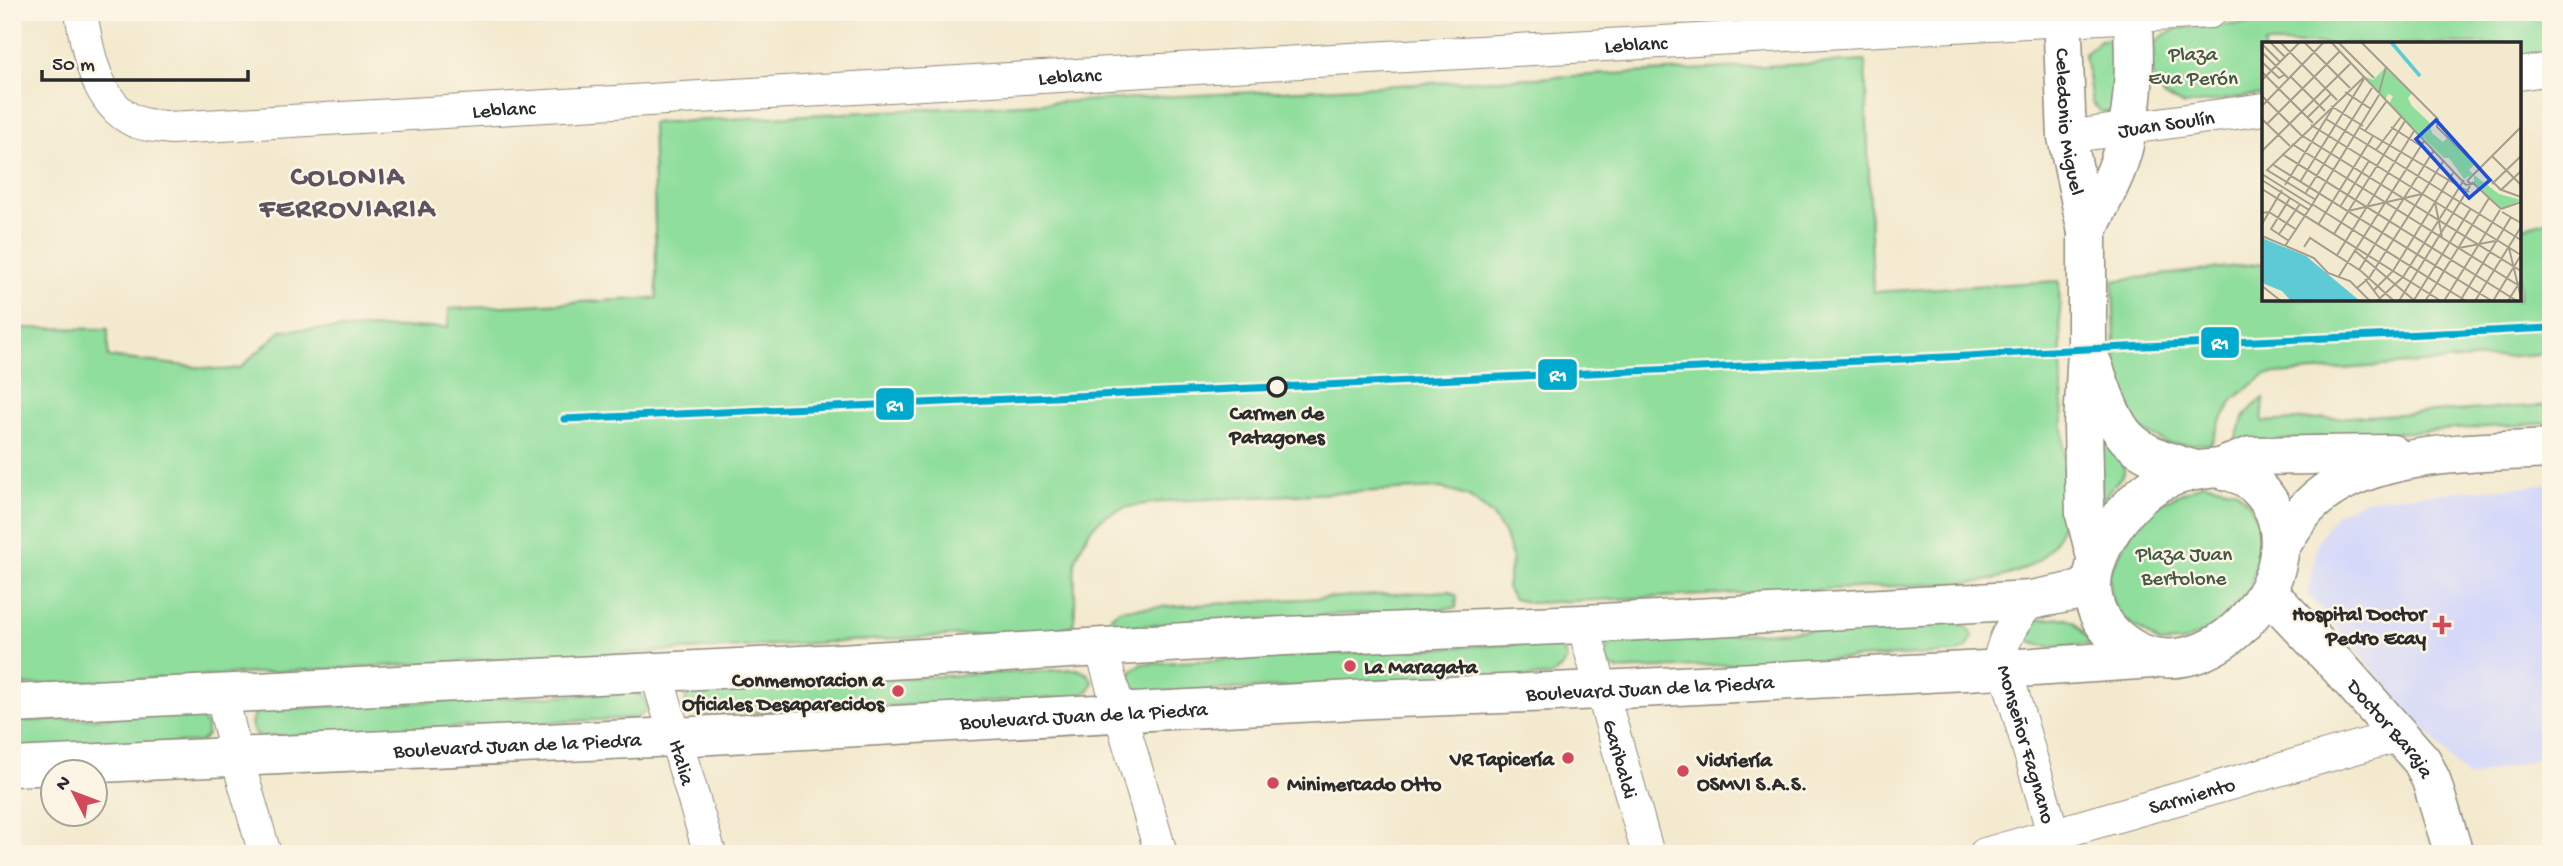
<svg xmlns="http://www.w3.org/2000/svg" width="2563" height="866" font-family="'Gochi Hand',sans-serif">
<rect width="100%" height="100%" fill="#fcf5e5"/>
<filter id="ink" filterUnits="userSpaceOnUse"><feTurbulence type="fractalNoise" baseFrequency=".0143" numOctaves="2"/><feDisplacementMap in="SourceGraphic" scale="14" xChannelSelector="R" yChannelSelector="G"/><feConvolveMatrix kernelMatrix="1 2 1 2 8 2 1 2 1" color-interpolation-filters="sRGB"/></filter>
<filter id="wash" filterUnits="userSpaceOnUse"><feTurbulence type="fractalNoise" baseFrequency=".00686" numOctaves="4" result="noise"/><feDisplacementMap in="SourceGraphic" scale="28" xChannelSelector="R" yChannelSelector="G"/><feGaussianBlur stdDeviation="1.57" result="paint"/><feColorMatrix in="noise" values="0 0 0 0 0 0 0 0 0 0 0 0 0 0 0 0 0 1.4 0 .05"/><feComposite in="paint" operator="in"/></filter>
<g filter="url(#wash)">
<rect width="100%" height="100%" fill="#f3e9ce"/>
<path fill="#d4d8f9" d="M2551,484v276l-10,-2 -74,20 -159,-184 10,-54 18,-26 32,-15z"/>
<path fill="#8fde9c" stroke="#5d8464" stroke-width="2" d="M2436,12h115v39l-32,5v-12h-255v50l-79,11 -21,-8c-19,-30 -23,-56 15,-69z
M2114,39l11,6 -14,67h-9l-10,-9 -7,-49 15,-14z
M1865,61l8,231 186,-11 6,219c-2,10 -2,23 -6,33 -14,33 -46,42 -77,49l-451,21 -17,-4 -7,-11 5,-31 -8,-24 -13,-19 -22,-17 -28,-9 -273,13c-36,5 -71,6 -86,44 -3,6 -7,14 -7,20 -2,20 3,40 -2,60l-15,5 -1046,56v-362l13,4 83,1v28l115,13 17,-2 42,-38 166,-3 1,-18 208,-11 -5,-175z
M2551,220v133l-286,22 -31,24 -14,23 -9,22h-43l-30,-17 -22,-48 -3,-98 151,-18v36h255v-71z
M2264,398l-2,24 289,-17v18l-316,20c5,-22 11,-32 29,-45z
M2105,435l19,33v5l-23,29 -2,-65z
M2204,483l32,7 14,14 13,28 -13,57 -36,39 -31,14 -23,1 -42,-28 -7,-17 -2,-25 34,-62z
M1449,591l8,5 -1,12 -339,19 -5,-4 -1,-7 10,-7z
M2067,618l7,4 19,22c-18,1 -61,9 -69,-10l7,-14z
M1953,622l13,4 7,10 -6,12 -10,5 -339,17 -9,-5 -4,-9 2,-8 7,-7z
M1551,642l11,7 5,10 -6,9 -10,8 -410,17c-9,-7 -13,-11 -9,-23l10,-6z
M1077,669l11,5 5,8 -4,8 -10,7 -385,18c-11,-9 -12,-17 -1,-26z
M634,692l8,4 5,9 -2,7 -8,6 -377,19c-11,-8 -11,-17 -2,-27z
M197,713l10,13v9l-6,7 -189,9v-29z"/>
</g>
<g filter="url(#ink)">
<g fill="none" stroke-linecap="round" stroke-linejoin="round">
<defs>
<g id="minor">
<path id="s1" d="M81,12c6,38 15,91 53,109 10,5 26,5 37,7l1162,-68 877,-48"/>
<path d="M2519,74l32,-5"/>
<path id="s2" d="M2067,137l197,-28"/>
<path id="s3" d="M2031,600c-14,17 -24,31 -30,53l57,198"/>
<path id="s4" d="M1583,624l65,230"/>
<path d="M1101,648l60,206"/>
<path id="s5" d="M656,672l54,182"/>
<path d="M221,692l16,66 28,96"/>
<path id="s6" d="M1985,854l415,-119"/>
</g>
<g id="tertiary">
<path id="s7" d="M2268,592l71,75 83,94 9,19 23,74"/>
</g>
<g id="secondary">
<path id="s8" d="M2062,12l5,125 20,95v116l-4,78 2,89 12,46"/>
<path d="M2087,232c10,-22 22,-43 30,-64 18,-50 19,-104 15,-156"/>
<path d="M2093,365c25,70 28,85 103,105"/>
<path d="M2219,468c10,4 22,6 30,12 93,71 -46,240 -135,155 -13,-13 -21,-27 -22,-47 -1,-39 39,-95 75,-109 17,-7 35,-10 52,-11z"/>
<path d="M2219,468l32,-12 141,-2"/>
<path d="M2280,547c9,-14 17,-28 28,-40 57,-59 167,-53 243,-58"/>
<path d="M12,704l828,-41 445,-27 298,-12 448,-24 61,-12"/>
<path id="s9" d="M12,767l663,-30 697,-38 230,-9 402,-21 149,-10"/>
</g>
</defs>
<use href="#minor" stroke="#8f8a7c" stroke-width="34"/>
<use href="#tertiary" stroke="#8f8a7c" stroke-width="41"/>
<use href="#secondary" stroke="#8f8a7c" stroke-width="41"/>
<use href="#minor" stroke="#fff" stroke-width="32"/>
<use href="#tertiary" stroke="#fff" stroke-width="38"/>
<use href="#secondary" stroke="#fff" stroke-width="38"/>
<defs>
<path id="rail-1" d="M564,419l1404,-63c194,-13 389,-18 583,-28"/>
</defs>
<use href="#rail-1" stroke="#fcf5e5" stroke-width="12"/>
<use href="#rail-1" stroke="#00a9ce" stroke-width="7"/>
</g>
</g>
<circle fill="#fcf5e5" stroke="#2b2b2b" stroke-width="3.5" cx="1277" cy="387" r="9"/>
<g fill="#d1495b" stroke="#fcf5e5" stroke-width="2.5">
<path d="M2438.5 614.5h7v7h7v7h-7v7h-7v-7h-7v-7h7z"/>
<circle cx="1350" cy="666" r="7"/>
<circle cx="898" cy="691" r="7"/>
<circle cx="1568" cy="758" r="7"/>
<circle cx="1683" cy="771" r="7"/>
<circle cx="1273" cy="783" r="7"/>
</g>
<g text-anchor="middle" stroke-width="5" stroke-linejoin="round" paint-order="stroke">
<g font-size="21" fill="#2b2b2b" stroke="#fcf5e5">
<text dy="7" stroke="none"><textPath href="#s1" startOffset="1631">Leblanc</textPath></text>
<text dy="7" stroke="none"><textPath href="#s1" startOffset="1064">Leblanc</textPath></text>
<text dy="7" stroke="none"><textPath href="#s1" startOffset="497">Leblanc</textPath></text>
<text dy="7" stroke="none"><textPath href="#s8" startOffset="110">Celedonio Miguel</textPath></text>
<text dy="7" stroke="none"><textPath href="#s2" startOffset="100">Juan Soulín</textPath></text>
<text dy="7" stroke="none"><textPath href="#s9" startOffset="1640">Boulevard Juan de la Piedra</textPath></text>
<text dy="7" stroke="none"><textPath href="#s9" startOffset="1073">Boulevard Juan de la Piedra</textPath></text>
<text dy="7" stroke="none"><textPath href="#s7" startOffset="184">Doctor Baraja</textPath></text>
<text dy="7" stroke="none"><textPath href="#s3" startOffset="156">Monseñor Fagnano</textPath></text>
<text dy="7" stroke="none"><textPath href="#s9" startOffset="506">Boulevard Juan de la Piedra</textPath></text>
<text dy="7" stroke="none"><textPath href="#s4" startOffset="140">Garibaldi</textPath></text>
<text dy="7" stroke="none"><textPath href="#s5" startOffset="94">Italia</textPath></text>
<text dy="7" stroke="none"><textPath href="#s6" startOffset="215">Sarmiento</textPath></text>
</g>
<g font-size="21" fill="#445847" stroke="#fcf5e5">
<text x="2193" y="60">Plaza<tspan x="2193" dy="24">Eva Perón</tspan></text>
<text x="2184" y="560">Plaza Juan<tspan x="2184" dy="24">Bertolone</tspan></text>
</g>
<g font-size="21" font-weight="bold" fill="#2b2b2b" stroke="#fcf5e5">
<text x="1277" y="419">Carmen de<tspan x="1277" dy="24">Patagones</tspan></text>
</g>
<g font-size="21" font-weight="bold" fill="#2b2b2b" stroke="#fcf5e5" text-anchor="end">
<text x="2426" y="620">Hospital Doctor<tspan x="2426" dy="24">Pedro Ecay</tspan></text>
<text x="1364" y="673" text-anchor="start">La Maragata</text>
<text x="884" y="686">Conmemoracion a<tspan x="884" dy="24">Oficiales Desaparecidos</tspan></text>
<text x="1554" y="765">VR Tapicería</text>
<text x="1697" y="766" text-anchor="start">Vidriería<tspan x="1697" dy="24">OSMVI S.A.S.</tspan></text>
<text x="1287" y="790" text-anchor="start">Minimercado Otto</text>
</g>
<g font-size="28" font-weight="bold" letter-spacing="2" fill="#5d5361" stroke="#fcf5e5">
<text x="348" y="184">COLONIA<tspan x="348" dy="32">FERROVIARIA</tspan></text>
</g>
</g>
<g transform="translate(2262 42)">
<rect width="259" height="259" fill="#f3e9ce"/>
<path d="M123,26l27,25 -4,5 4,8 17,16 3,11 11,9 4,-4 27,27 -5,5 4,4 -9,5 -15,-21h-5l-55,-54 4,-8 -5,-2 -3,6 -21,-24 9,4zM212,133l25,19 22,6 -20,9 -27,-25z" fill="#8fde9c"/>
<path d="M0,196l44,18 54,45h-69l-9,-10 -20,-8z" fill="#5ecad5"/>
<path fill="none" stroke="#5ecad5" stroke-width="3.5" d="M129,0l29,34"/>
<path fill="none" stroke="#a39d8d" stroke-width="2" d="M8,0l15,15M18,0l57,58M42,0l46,46M69,0l135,143 6,-1 -5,-3M76,0l36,36M99,0l77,77 -1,8 64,63M0,2l18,18M0,10l26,26M0,20l17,16 5,-3M0,30l51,51M28,34l35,35M0,38l38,-38M83,50l26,17M117,51l7,-26M0,54l39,39 220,136M0,64l62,-64M69,64l32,20M45,76l24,-24M0,77l28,27M64,77l195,121M5,82l73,-73M49,83l210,130M129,85l30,19M98,86l109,64M103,89l21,-29M30,102l229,143M114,108l25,-33M0,109l88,-87M20,112l235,147M230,114l29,29M10,122l172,107 45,-73M0,132l51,32M0,138l47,30M205,139l54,-54M38,140l64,-103M210,140l29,27M230,142l29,-28M23,143l49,-79M0,147l179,112M237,147l22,8M239,148l20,-19M43,152l67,-106M54,158l-49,-30 97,-93M173,160l7,35M50,162l125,79 7,-12 48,30M50,163l67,-110M78,165l29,-46M239,167l20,-7M86,169l74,-17M240,170l19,11M0,171l7,-1 28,18M0,182l20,-34M56,183l55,-89M17,192l21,-30M72,192l71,-113M0,194l52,22 14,15 22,8 20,20M27,199l-18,-12 19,-31M23,204l27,-41M42,205l6,-9 51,33 33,30M197,206l36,-7M247,206l12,50M92,208l61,51M75,213l77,-124M97,228l75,-120M77,234l85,-135M103,237l16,21M0,244l19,15M95,246l12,-10 75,-118M112,248l19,-19 60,-98M152,258l57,-92M115,259l26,-24 61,-97M137,259l71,-115M163,259l12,-18 29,18M182,259l56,-91M198,259l51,-84M213,259l46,-74M231,259l28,-46M246,259l13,-21"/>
<path fill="#1d4ed8" fill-opacity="0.15" stroke="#1d4ed8" stroke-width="3.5" d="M174,78l54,60 -21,18 -53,-59z"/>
<rect width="259" height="259" fill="none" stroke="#2b2b2b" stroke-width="3.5"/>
</g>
<g stroke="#fcf5e5" stroke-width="2.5">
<rect x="2200" y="326" width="40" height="33" rx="7" fill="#00a9ce"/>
<rect x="1537" y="358" width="41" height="33" rx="7" fill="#00a9ce"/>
<rect x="875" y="387" width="40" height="34" rx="7" fill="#00a9ce"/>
</g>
<g font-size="19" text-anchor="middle" font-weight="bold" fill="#fff">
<text x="2220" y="349">R1</text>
<text x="1558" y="381">R1</text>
<text x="895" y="411">R1</text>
</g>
<rect width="2563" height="866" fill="none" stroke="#fcf5e5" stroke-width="42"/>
<g transform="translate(74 793) rotate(312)"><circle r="33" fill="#fcf5e5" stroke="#a8a49b" stroke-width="2"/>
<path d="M0-5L12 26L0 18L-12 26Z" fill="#d1495b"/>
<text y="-10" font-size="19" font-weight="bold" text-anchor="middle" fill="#2b2b2b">N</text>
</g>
<path d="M42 70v10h206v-10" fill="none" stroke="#2b2b2b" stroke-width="3.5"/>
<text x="52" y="70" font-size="21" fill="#2b2b2b" stroke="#fcf5e5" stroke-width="5" paint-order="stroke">50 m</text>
</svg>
